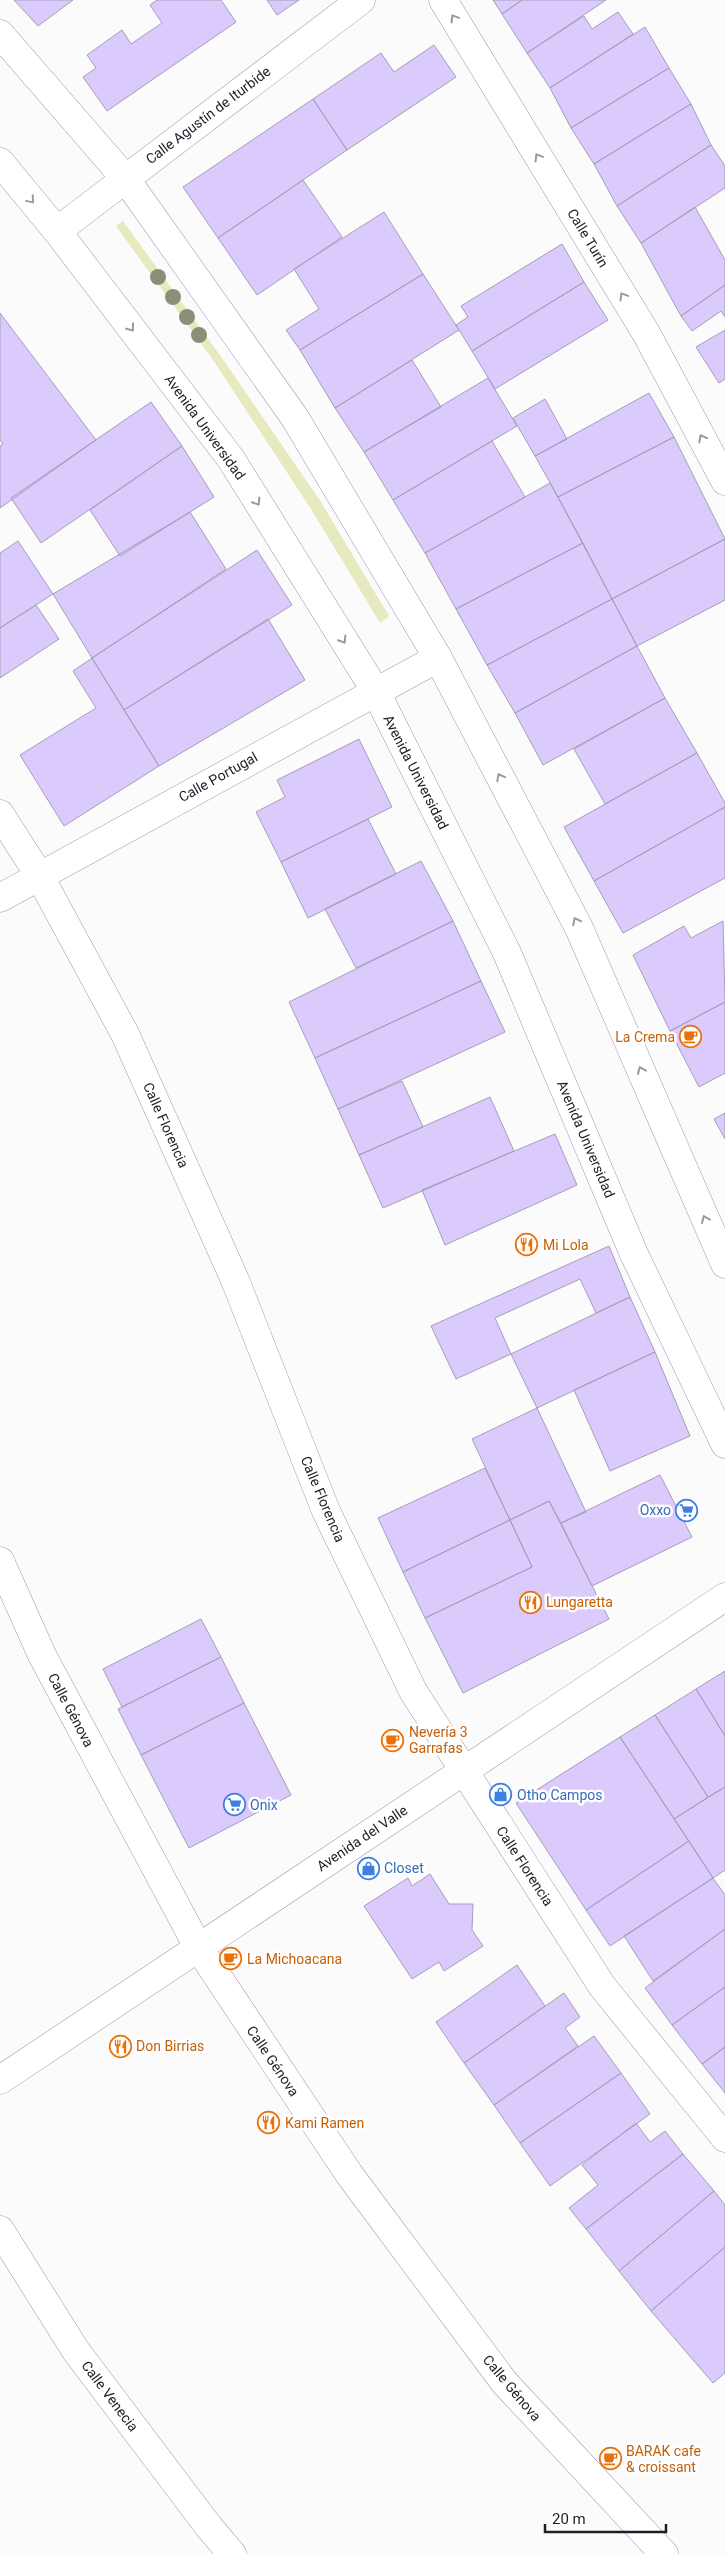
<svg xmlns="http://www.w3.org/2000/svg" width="725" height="2554" font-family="Roboto,sans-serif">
<rect width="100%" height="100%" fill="#fbfbfb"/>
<path fill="#e6eabe" d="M123,221l99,137 99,144 68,114 -9,7 -69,-114 -98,-149 -97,-134z"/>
<path fill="#dacbfc" stroke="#a59db9" d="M14,0h59l-35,26z
M157,0h64l15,22 -129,89 -24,-34 13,-9 -9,-13 35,-25 9,14 31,-21 -12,-18z
M267,0h32l-22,15z
M493,0h29l-20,14z
M522,0h84l-79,53 -25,-39z
M618,12l15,22 -83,54 -23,-35 57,-37 8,13z
M645,27l24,41 -98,60 -21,-40z
M434,45l22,32 -109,73 -34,-51 68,-46 13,19z
M669,68l22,36 -97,60 -23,-36z
M313,99l34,51 -129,88 -35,-51z
M691,104l20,41 -94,61 -23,-42z
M711,145l14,21v22l-84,55 -24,-37z
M303,180l39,57 -85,58 -39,-57z
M695,207l30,53v25l-44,31 -40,-73z
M384,212l39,62 -123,76 -14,-20 33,-21 -25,-40z
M562,244l22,38 -112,69 -16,-26 12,-8 -7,-11z
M423,274l36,56 -124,78 -35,-58z
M584,282l24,38 -113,69 -23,-38z
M725,285v32l-4,-6 -29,20 -11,-15z
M0,313l96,127 -96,68v-62l3,-2 -3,-4z
M725,330v49l-6,4 -23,-36z
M412,360l29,47 -77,45 -29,-44z
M488,378l29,48 -124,74 -29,-48z
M649,393l25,44 -116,60 -23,-41z
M545,399l22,40 -32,17 -22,-38z
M151,402l31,44 -141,97 -30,-45z
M674,437l51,102 -113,60 -54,-102z
M492,441l33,56 -100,56 -32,-53z
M182,446l32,51 -94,59 -30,-46z
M550,483l33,60 -127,66 -31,-56z
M190,512l36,57 -134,89 -39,-64z
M725,539v61l-88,46 -25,-47z
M18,541l35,53 -53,34v-75z
M583,543l29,56 -125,66 -31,-56z
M257,550l35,55 -168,105 -32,-52z
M612,599l25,47 -122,67 -28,-48z
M36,605l23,34 -59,39v-50z
M268,619l37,61 -146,86 -35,-56z
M637,646l28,52 -122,67 -28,-52z
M92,658l67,108 -95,60 -44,-71 76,-47 -23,-37z
M665,698l32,55 -92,51 -31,-55z
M359,739l33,68 -111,55 -25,-50 29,-15 -8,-17z
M697,753l28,50v4l-131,74 -30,-54z
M725,807v71l-102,55 -29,-52z
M368,819l28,55 -88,44 -27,-56z
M421,861l32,60 -97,47 -31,-59z
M453,921l28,60 -166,77 -26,-56z
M723,921l2,81 -55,29 -37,-76 51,-29 7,12z
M481,981l24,51 -167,77 -23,-51z
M725,1002v71l-26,14 -29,-56z
M402,1081l21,46 -64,28 -21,-46z
M490,1097l24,54 -131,57 -24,-53z
M725,1113v26l-11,-20z
M555,1134l22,51 -132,60 -23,-55z
M609,1246l21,51 -34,16 -16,-34 -85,39 16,36 -55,25 -25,-53z
M630,1297l25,55 -118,56 -26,-54z
M655,1352l35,84 -80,35 -36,-81z
M537,1408l49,104 -25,11 -12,-22 -39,19 -38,-81z
M485,1468l25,52 -107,52 -25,-54z
M660,1475l32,62 -100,49 -31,-63z
M549,1501l60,118 -146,74 -38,-75 107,-51 -22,-47z
M510,1520l22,47 -107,51 -22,-46z
M201,1619l20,38 -99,50 -19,-38z
M221,1657l23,46 -103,52 -23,-46z
M725,1671v65l-29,-47z
M696,1689l29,47v51l-17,10 -53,-82z
M244,1703l47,92 -102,53 -48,-93z
M655,1715l53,82 -34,22 -54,-82z
M620,1737l69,104 -103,69 -70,-107z
M725,1787v83l-12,8 -39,-59z
M689,1841l24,37 -103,68 -24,-36z
M430,1874l19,30h24l-1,26 11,16 -39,25 -5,-9 -27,17 -48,-73 44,-28 4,8z
M713,1878l12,17v34l-72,52 -29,-45z
M725,1929v58l-53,38 -27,-37z
M517,1965l28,41 -81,57 -28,-41z
M725,1987v60l-23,17 -30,-39z
M564,1993l16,24 -15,11 13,18 -84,59 -30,-42z
M594,2036l27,37 -101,70 -26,-38z
M725,2047v46l-23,-29z
M621,2073l29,41 -100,72 -30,-43z
M636,2123l14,19 15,-11 18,23 -97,75 -17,-21 29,-23 -16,-20z
M683,2154l31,37 -95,80 -33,-42z
M714,2191l11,14v42l-74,64 -32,-40z
M725,2247v126l-12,10 -62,-72z"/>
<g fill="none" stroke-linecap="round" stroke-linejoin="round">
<defs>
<path id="minor" d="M443,0l203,333 79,148
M57,231l304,-231
M0,814l39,61 86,159 110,246 91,231 87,180 189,295 123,152
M0,898l438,-240
M0,1561l42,94 156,292 151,227 155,208 160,172
M0,2080l725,-483
M0,2230l76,121 133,176 23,27"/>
<path id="major" d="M0,34l125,144 170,240 143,240 141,270 146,336
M0,162l57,69 174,228 144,231 132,263 127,301 91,190"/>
</defs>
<use href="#minor" stroke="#9f97b2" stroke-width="29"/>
<use href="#major" stroke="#9f97b2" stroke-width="29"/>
<use href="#minor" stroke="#fff" stroke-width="28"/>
<use href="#major" stroke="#fff" stroke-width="28"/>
</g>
<g fill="#8c8e78">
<circle cx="158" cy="277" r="8"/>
<circle cx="173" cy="297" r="8"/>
<circle cx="187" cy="317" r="8"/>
<circle cx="199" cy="335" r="8"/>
</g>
<defs><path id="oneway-chevron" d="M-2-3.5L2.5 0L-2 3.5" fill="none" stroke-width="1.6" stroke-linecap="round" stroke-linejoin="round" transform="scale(1.25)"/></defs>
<g stroke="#9b999e">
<use href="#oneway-chevron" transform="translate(454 18) rotate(-121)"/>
<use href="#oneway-chevron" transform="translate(538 157) rotate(-121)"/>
<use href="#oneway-chevron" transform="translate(31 200) rotate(50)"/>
<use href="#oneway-chevron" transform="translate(623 296) rotate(-121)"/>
<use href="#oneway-chevron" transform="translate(131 328) rotate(53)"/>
<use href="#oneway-chevron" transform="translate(702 438) rotate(-118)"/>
<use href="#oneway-chevron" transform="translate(257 502) rotate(58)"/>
<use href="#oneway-chevron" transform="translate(343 640) rotate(58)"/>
<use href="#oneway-chevron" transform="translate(500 777) rotate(-118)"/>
<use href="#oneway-chevron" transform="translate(576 921) rotate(-117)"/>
<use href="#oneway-chevron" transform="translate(641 1070) rotate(-113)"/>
<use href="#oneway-chevron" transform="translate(705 1219) rotate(-113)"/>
</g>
<defs>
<symbol id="cafe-ring" viewBox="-11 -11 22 22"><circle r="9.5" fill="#fff" stroke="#e8710a" stroke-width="1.5"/><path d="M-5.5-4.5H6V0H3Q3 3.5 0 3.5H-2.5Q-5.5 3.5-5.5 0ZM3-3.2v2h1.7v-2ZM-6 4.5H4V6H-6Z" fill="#e8710a"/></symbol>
<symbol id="restaurant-ring" viewBox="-11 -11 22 22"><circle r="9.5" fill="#fff" stroke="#e8710a" stroke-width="1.5"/><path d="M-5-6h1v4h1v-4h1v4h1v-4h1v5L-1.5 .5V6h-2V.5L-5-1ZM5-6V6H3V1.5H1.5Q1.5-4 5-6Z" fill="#e8710a"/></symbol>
<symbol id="supermarket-ring" viewBox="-11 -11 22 22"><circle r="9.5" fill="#fff" stroke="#3f7fe0" stroke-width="1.5"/><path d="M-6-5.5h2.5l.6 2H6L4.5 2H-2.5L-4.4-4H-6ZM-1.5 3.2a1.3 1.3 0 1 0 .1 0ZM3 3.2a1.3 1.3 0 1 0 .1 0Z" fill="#3f7fe0"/></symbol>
<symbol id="shop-ring" viewBox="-11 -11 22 22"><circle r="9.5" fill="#fff" stroke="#3f7fe0" stroke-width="1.5"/><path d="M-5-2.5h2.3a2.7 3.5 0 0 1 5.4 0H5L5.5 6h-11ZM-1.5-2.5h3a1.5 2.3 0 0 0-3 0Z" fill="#3f7fe0"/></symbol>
</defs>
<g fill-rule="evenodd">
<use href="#cafe-ring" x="678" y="1024" width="25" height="25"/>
<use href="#restaurant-ring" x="514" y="1232" width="25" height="25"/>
<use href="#supermarket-ring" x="674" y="1498" width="25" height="25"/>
<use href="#restaurant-ring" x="518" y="1590" width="25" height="25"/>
<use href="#cafe-ring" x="380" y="1728" width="25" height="25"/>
<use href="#shop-ring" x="488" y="1782" width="25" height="25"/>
<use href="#supermarket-ring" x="222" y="1792" width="25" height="25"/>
<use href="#shop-ring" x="356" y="1856" width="25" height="25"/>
<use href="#cafe-ring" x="218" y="1946" width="25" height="25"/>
<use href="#restaurant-ring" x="108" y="2034" width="25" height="25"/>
<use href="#restaurant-ring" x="256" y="2110" width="25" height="25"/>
<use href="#cafe-ring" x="598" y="2446" width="25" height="25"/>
</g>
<g text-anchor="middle" stroke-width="5" stroke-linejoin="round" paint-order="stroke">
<g font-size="14" fill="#211d28" stroke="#fff">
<text transform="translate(208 115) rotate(-37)" y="5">Calle Agustín de Iturbide</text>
<text transform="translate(588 238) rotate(59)" y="5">Calle Turín</text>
<text transform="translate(205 427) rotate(54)" y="5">Avenida Universidad</text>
<text transform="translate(416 772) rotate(63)" y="5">Avenida Universidad</text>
<text transform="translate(218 777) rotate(-29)" y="5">Calle Portugal</text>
<text transform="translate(166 1125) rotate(66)" y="5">Calle Florencia</text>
<text transform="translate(586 1139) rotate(67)" y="5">Avenida Universidad</text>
<text transform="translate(323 1499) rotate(67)" y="5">Calle Florencia</text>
<text transform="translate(71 1710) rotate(62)" y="5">Calle Génova</text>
<text transform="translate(362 1838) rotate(-34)" y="5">Avenida del Valle</text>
<text transform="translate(525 1866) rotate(57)" y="5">Calle Florencia</text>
<text transform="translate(273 2061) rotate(56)" y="5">Calle Génova</text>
<text transform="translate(512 2388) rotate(50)" y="5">Calle Génova</text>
<text transform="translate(110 2396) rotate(53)" y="5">Calle Venecia</text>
</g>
<g font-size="14" fill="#c56008" stroke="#fff" text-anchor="start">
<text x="675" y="1042" text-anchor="end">La Crema</text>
<text x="543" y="1250">Mi Lola</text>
<text x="546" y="1607">Lungaretta</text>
<text x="409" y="1737">Nevería 3<tspan x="409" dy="16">Garrafas</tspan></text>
<text x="247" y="1964">La Michoacana</text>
<text x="136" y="2051">Don Birrias</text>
<text x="285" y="2128">Kami Ramen</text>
<text x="626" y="2456">BARAK cafe<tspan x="626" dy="16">&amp; croissant</tspan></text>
</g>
<g font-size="14" fill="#366cbe" stroke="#fff" text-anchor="start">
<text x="671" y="1515" text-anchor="end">Oxxo</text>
<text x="517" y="1800">Otho Campos</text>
<text x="250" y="1810">Onix</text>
<text x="384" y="1873">Closet</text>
</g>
</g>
<path d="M545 2524v8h121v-8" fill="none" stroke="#211d28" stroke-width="2.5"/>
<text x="552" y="2524" font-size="15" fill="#211d28" stroke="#ffffff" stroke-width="4" paint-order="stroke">20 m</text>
</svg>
